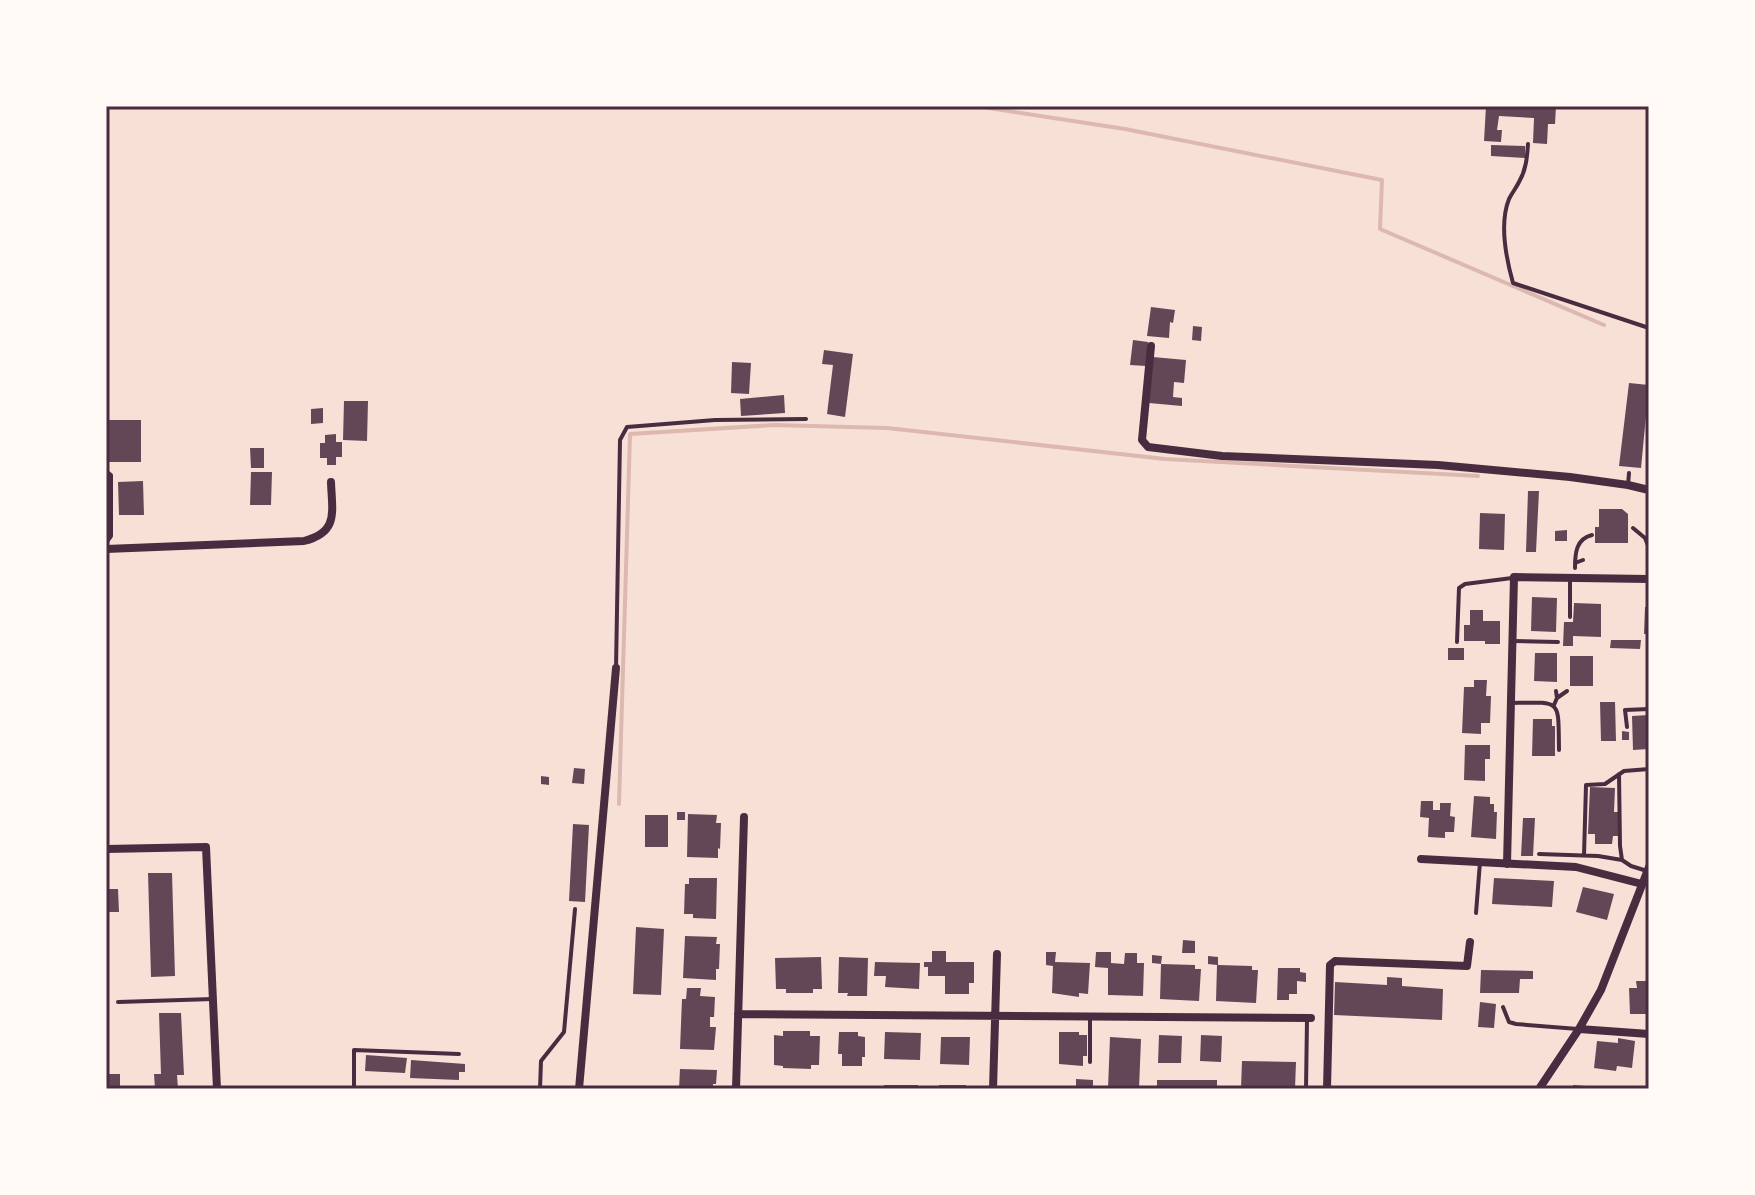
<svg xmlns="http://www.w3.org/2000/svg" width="1755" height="1195" font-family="'Exo 2',sans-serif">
<rect width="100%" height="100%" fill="#f7e1d7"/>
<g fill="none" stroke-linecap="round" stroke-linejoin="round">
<path stroke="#dcb8b0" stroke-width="4" d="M975,106l150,23 257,51 -2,49 224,96
M619,804l11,-370 144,-9 113,3 278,31 313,17"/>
</g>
<path fill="#644757" d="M1486,106h70l-1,18h-7l-1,20 -14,-1 1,-25 -35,-2 -2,14h5l-1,12 -17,-1z
M1491,145l34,1v12l-34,-2z
M1151,307l24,3 -2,13 -3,-1 -1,16 -22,-2z
M1193,326l9,1 -1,14 -9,-1z
M1133,340l15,2 -2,24 -16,-1z
M824,350l29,4 -8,63 -18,-3 6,-49 -11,-1z
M1153,357l33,3 -2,23 -10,-1 -1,15 9,1v8l-33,-3z
M732,362l19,1 -2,31 -18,-1z
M1629,383l20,2 -8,83 -22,-2z
M784,395l1,18 -44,3 -1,-17z
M344,401h24l-1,40 -24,-1z
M323,408v15l-12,1v-15z
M106,420h35v42h-35z
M336,434v8h6v15h-6v8h-9v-7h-7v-15h5v-8z
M250,448h14v20h-13z
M251,472h21l-1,33h-21z
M143,481l1,34h-25l-1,-33z
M1528,491h11l-3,61h-10z
M1599,509h23l6,5v29h-33v-16h4z
M1480,513l25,1 -1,36 -25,-1z
M1567,530v11h-12v-10z
M1532,597l25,1 -1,34 -25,-1z
M1574,603l27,1v33l-28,-1v10h-10l1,-24h9z
M1645,607h4v27h-5z
M1470,610h13v11h17v23h-15v-3h-21v-16h6z
M1611,640h30l-1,9 -30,-1z
M1448,648h16v12h-16z
M1535,653h22v29l-23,-1z
M1570,656h23v30h-23z
M1474,680h13l-1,16h5l-1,27h-9v11l-19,-1 2,-46h10z
M1600,702h15l1,39h-15z
M1649,715v34l-16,1 -1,-34z
M1533,719h19v7h3v30h-23z
M1622,731l7,1v8h-7z
M1465,745h25v14h-5v22l-21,-1z
M574,768l11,1 -1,15 -12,-1z
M541,776l8,1v8l-8,-1z
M1590,787l25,1 -1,24h4v24h-5l-1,8h-17v-10h-7z
M1474,796l16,1v7h4v8h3l-1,27 -25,-2z
M1421,801h12v9h7v-7h11l-1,13 5,1 -1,15h-9v6l-17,-1 1,-19 -9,-1z
M677,812h8v8h-8z
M688,814l29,1 -1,8h5l-1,26 -2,-1v10l-31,-1z
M645,815h23v32h-23z
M1523,818h12l-2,38h-12z
M573,824l16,1 -4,77 -16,-1z
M148,873h24l3,103 -24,1z
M689,878h28l-1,41 -23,-1v-4h-9l1,-30h4z
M1494,878l60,3 -2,26 -60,-3z
M1583,887l31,7 -7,26 -31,-8z
M106,889h12l1,23h-13z
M636,927l28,2 -3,66 -28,-1z
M685,936l32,1 -1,7h4l-1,25h-3v11l-33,-2z
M1183,940l12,1v12h-13z
M932,951h14v11h28v21h-5v11h-24v-18h-17v-9h-4v-5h8z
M1046,952h10l-1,10 35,1 -2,31 -9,-1v4l-27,-4 1,-27 -7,-1z
M1096,952h15v11l13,1 1,-11h12v10h7l-1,33 -35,-1v-27l-13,-1z
M1152,955l10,1 -1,8 -9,-1z
M1208,956l10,1v8l34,1v4h6l-2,33 -40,-2 1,-36 -9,-1z
M821,957l1,32h-9v4h-27v-4h-10l-1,-31z
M839,957l29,1 -1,38h-20l1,-3h-10z
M875,962l45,1 -1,26 -34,-2 1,-11h-12z
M1161,964l34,1v4h6l-2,32 -39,-2z
M1278,968h22v4l6,1v9l-9,-1v13h-8v6h-12z
M1481,970l52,1v8h-13l-1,14h-39z
M1387,977l15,1v8l41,3 -1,31 -108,-5 1,-33 52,3z
M1636,981h12l1,33h-19l-1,-26h8z
M687,988h14l-1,8 15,1 -1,20h-4v10h6l-2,23 -34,-1 2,-50h4z
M1480,1002l16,2 -2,24 -16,-1z
M159,1013h22l3,62h-7l1,14h-23l-1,-15h7z
M783,1031h27v5h10l-1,29h-8v4l-28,-1v-2l-9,-1v-30l9,1z
M839,1032h19v4l7,1v20h-3v9h-20v-12h-4z
M885,1032l36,1 -1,27 -36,-1z
M1059,1032h20v3h8v21h-4v10l-24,-2z
M1159,1035l23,1 -1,27h-23z
M1201,1035l21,1 -1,26 -21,-1z
M941,1037h29l-1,28 -29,-1z
M1110,1037l31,2 -2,50h-31z
M1618,1038l17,3 -3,27 -15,-2 -1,5 -22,-3 3,-27 21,2z
M366,1055l41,3 -2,15 -40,-2z
M411,1060l54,4v8h-6v8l-49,-2z
M1242,1061l54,1 -1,27 -54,-1z
M680,1069l37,1 -1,14h-3v5h-34z
M106,1074h14v15h-14z
M1076,1079l17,1v9h-17z
M1157,1080h60v9h-60z
M884,1085h34v4h-34z
M939,1085h27v4h-27z
M1573,1085l25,2v2h-25z"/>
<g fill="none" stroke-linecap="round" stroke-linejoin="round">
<path stroke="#4a2c40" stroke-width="4" d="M1528,144c-1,14 -2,26 -9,38 -3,6 -7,11 -10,17 -10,25 -3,59 4,84l136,45
M106,471l5,4v61l-5,7
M1628,485l1,-12
M1633,528l12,10 4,10
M1575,563l8,-3
M1575,568c0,-15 1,-29 17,-33
M1570,580v37
M1513,641l45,1
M1457,642l2,-54 6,-4 47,-6
M616,668l4,-228 7,-13 88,-7 91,-1
M1557,698l10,-7
M1511,703c52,-1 47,-4 48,47
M1554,705l3,-7 -1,-7
M1627,727l-2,-17 24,-1
M1619,774l1,72 2,14 9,6 16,5
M1539,854l59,2 24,4
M1584,855l2,-70 19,-1 19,-13 25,-2
M1476,913l4,-51
M118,1002l95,-3
M1503,1007l6,15 7,2 62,5
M1090,1062v-46
M354,1089v-39l105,4
M540,1089l1,-28 23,-29 11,-123
M1306,1089l1,-70"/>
<path stroke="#4a2c40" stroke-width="8" d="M1151,346l-9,94 6,7 74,9 216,9 132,12 58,8 21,5
M106,549l198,-8c35,-9 28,-29 27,-59
M106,849l100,-2 11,242
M1421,859l155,8 66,17
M1507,864l7,-287 135,2
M738,1014l573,4
M1579,1029l70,5
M579,1089l37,-421
M736,1089l8,-272
M993,1089l4,-135
M1327,1089l3,-124 5,-4 132,5 3,-24
M1539,1089l40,-60 22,-39 48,-123"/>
</g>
<rect width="1755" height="1195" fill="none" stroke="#fffaf5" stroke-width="216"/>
<rect x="108" y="108" width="1539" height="979" fill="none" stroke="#4a2c40" stroke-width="3"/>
</svg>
